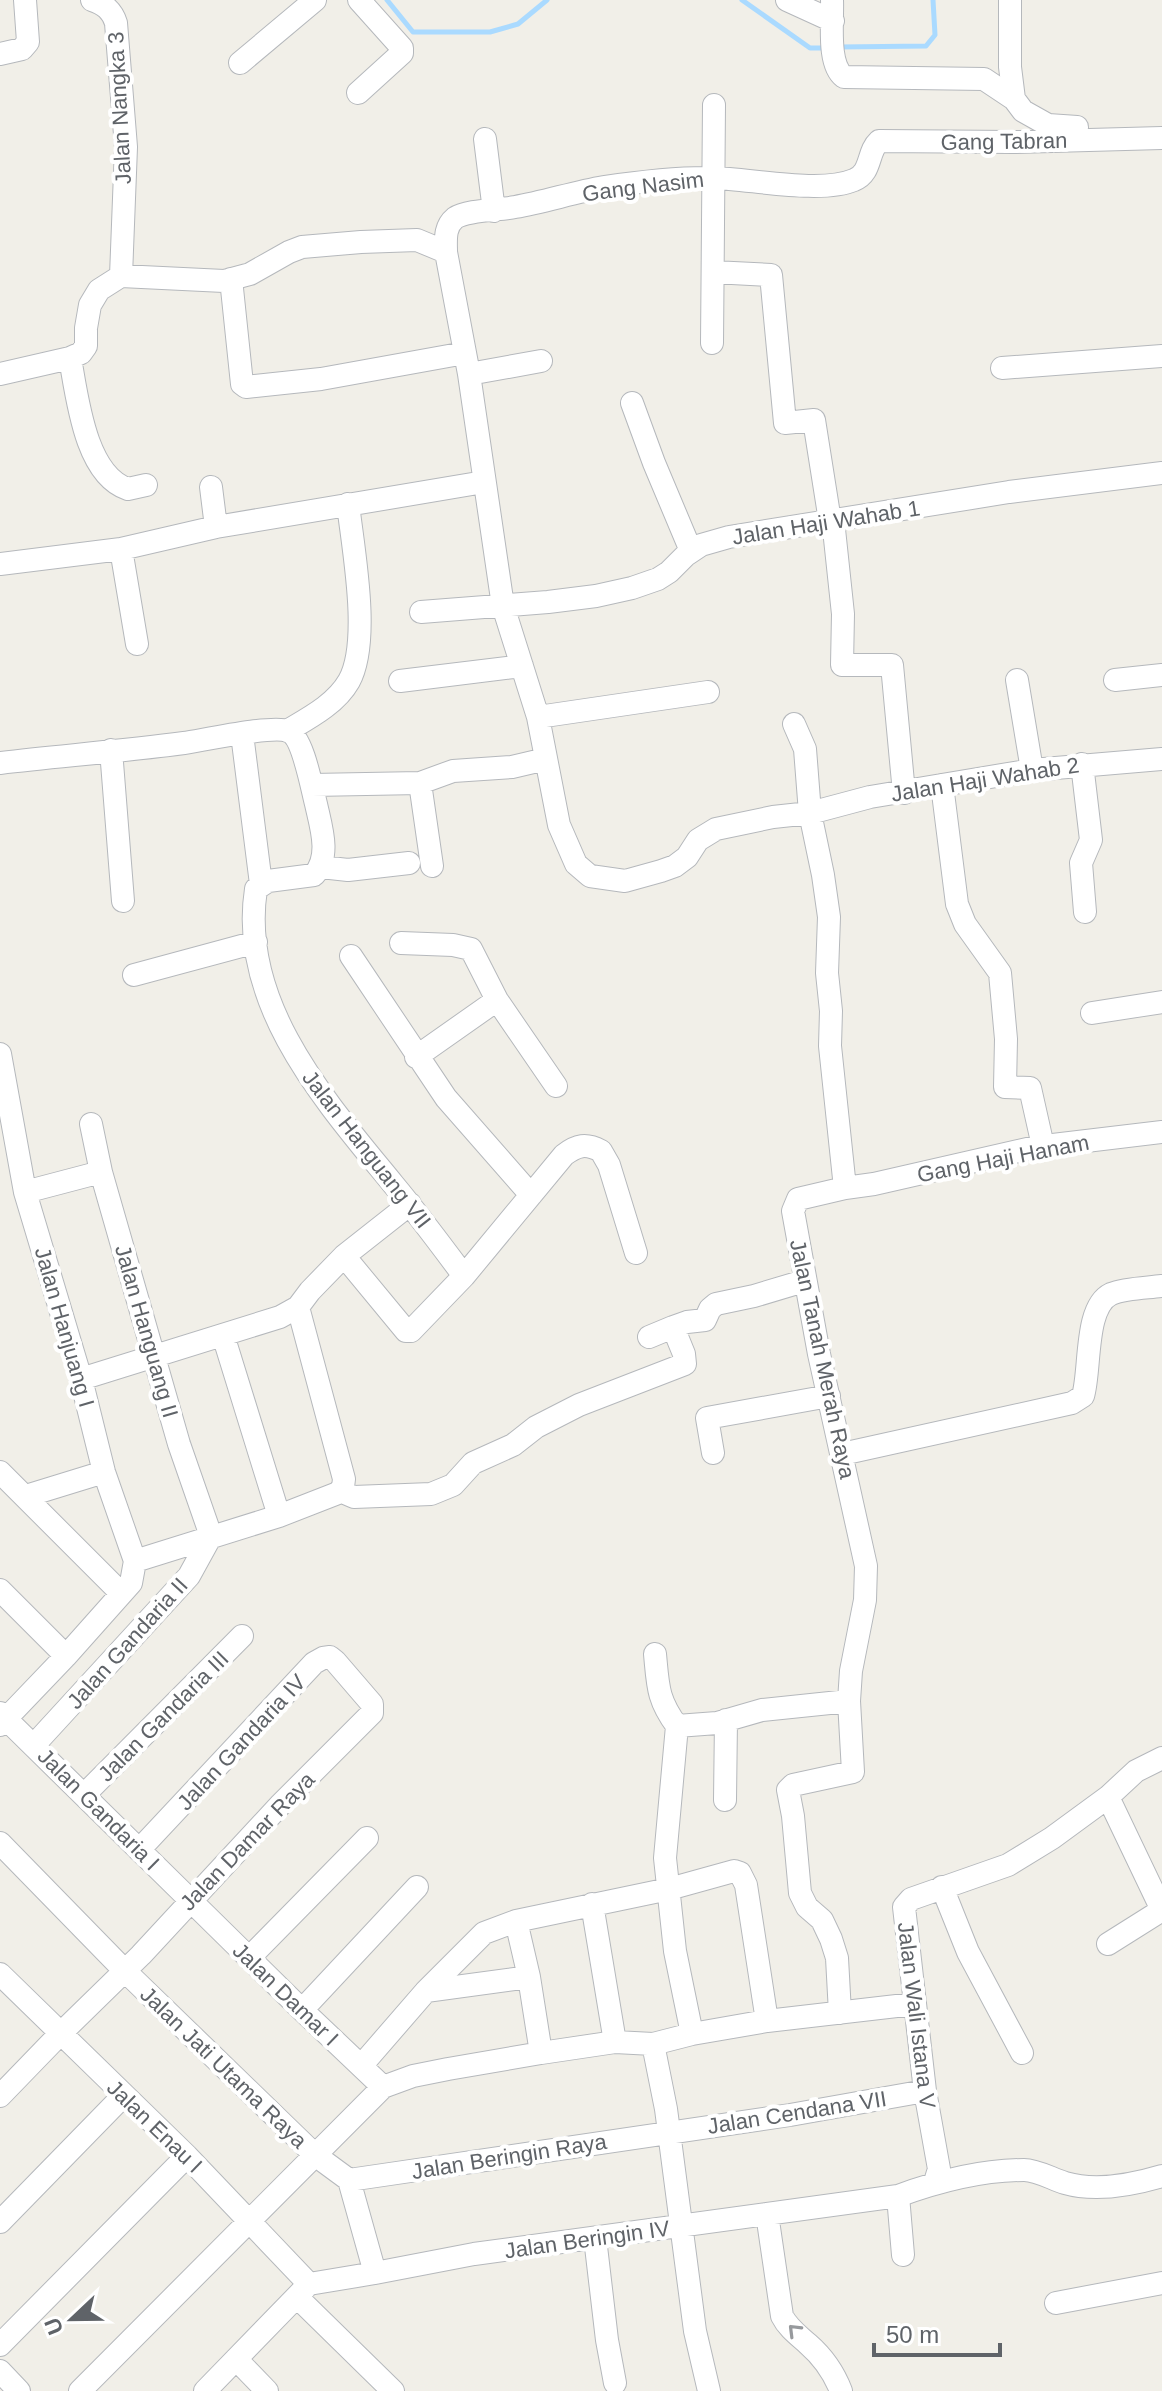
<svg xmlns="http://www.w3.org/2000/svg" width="1162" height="2391" font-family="Arial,sans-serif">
<rect width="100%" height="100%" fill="#f1efe8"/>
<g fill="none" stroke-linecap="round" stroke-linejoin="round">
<path stroke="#aadaff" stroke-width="5" d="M387,0l26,32h77l28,-8 29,-24
M742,0l68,48h16
M840,47l86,-1 9,-11 -2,-35"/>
<defs>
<path id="minor" d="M92,0c12,4 20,10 24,23l10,124 -5,129
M787,0l46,21
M832,0c1,22 -5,64 12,77l140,2 30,20 9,12 25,14 29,2
M1010,0v67l4,32
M0,54l22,-5 6,-7 -3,-42
M240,63l75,-63
M358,93l44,-40v-5l-43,-48
M485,139l9,72
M446,252c0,-12 -2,-25 9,-34 12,-8 45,-8 60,-11 30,-5 59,-15 89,-20 34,-5 76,-10 110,-9 37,1 107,16 140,2 18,-7 13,-28 25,-39l135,1 148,-4
M713,272l58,3 14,148 29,-3 16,101
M231,279l11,105 4,3 75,-8 144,-26
M712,343l2,-238
M70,358c7,38 15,117 58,131l18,-4
M1002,368l160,-12
M0,374l70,-16 11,-5 5,-7v-18l4,-23 9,-15 22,-14 103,5 26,-7 39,-22 13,-5 59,-5 56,-2 29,12 23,122 34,232 35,111 21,108 17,39 14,12 35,5 36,-10 14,-5 12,-9 11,-17 18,-11 57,-12 37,-4 60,-16 162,-27 130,-11
M469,374l72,-13
M632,403l22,60 37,88
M211,487l5,40
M833,520l10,94 -1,51h50l12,128
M121,549l16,95
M0,564l121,-15 95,-22 268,-45
M421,612l127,-10 48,-6 36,-8 26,-9 11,-7 17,-17 15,-10 28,-8 280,-45 153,-19
M1017,680l15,90
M1115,680l47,-5
M400,681l122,-15
M538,717l170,-25
M794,724l11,25 5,64 13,62 6,42 -2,56 4,38 -1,35 15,142 -47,11 -5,12 26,143 47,212 -1,34 -14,71 -2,30 4,71 -60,13 -5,5 5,26 7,77 7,14 15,13 9,19 6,19 3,55
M287,731c22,-13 49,-27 62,-50 22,-40 4,-132 -1,-177
M242,734l19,150
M111,750l12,151
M0,763c61,-7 123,-12 184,-20 20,-3 88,-18 104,-12 15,6 24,58 28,73 5,23 15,52 -2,71l-46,6 -12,8c-18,115 70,213 137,295 25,30 48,61 71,92
M1082,764l9,76 -10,23 4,49
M420,783l12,83
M312,785l108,-2 33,-12 59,-4 34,-8
M942,785l15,119 8,20 35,49 6,66 -1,48 25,1 13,58
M321,867l27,3 61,-7
M401,943l52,2 18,4 26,51 59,86
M351,956l95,142 85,97
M134,975l122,-33
M1092,1013l70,-11
M0,1054l25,138 56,187 23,93 31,89 -4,22 -65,73 -66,69
M416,1057l81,-57
M845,1188l29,-4 162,-37 126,-15
M25,1192l76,-20
M344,1256l62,75h5l53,-55 100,-121c13,-10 22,-12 37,-4l8,14 27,88
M223,1335l56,181
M649,1337l24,-10
M81,1379l199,-62 18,-10 12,-16 34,-35 66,-52
M713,1453l-6,-35 122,-22
M842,1454l230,-51 11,-7c8,-26 1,-89 28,-102 15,-6 36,-6 51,-8
M0,1472l121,121
M340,1491l14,6 77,-3 22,-9 20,-22 40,-18 23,-18 43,-22 106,-41 -1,-10 -11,-27 14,-5 18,-2 5,-11 6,-5 38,-8 50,-15
M26,1496l78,-24
M135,1561l144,-45 59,-23 5,-6 1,-8 -46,-172
M0,1590l66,66
M655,1654c3,31 2,45 22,72
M0,1713l302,297 81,77
M34,1745l155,-169 22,-40 -32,-92 -78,-272 -10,-48
M84,1795l158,-159
M1108,1797l54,113
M725,1800l1,-80
M0,1843l125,128 190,184 34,25 26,93 99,-19 424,-58c38,-14 85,-26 126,-26 13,0 28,9 41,13 31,9 67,2 97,-7
M942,1887l26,65 54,101
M592,1904l23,138
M516,1921l13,56 12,76
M1108,1944l54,-34
M249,1958l118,-120
M0,1974l187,182 122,128
M426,1991l58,-58 32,-12 153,-32 65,-18 6,2 6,12 21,136
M302,2010l115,-123
M692,2034l-17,-83 -10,-93 12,-132 40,-3 45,-13 87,-9
M653,2044l13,65 29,222 14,60
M361,2066l65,-75 103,-14
M0,2096l60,-62 81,-79 140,-151 91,-91v-9l-37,-43 -5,-4 -7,1 -9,5 -175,187
M349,2180l441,-65 135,-24
M935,2182l4,-13 -14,-78 -21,-184 7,-8 97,-34 44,-27 56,-41 28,-26 26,-13
M898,2196l5,59
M767,2214l15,102c6,12 16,19 26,28 15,13 26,29 33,47
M0,2222l124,-127
M595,2238l12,102 8,43
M309,2284l66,-11
M297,2297l96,94
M1056,2303l106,-20
M0,2345l187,-189
M236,2359l31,32
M0,2371l19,20
M80,2391l303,-304 30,-11 35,-7 93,-16 74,-11 38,2 39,-10 75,-13 147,-17
M205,2391l104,-107"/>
</defs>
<use href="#minor" stroke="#b5b8bc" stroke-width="24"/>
<use href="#minor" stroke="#fff" stroke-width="22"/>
</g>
<defs><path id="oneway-chevron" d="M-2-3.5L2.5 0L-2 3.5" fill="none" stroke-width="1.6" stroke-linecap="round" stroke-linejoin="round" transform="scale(2)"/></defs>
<use stroke="#979a9d" href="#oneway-chevron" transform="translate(794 2330) rotate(-135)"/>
<g text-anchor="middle" stroke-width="8" stroke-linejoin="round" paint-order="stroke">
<g font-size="22" fill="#5f6368" stroke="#fff">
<text transform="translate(119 108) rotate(-93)" y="8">Jalan Nangka 3</text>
<text transform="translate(1004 141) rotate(-1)" y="8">Gang Tabran</text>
<text transform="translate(643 186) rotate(-7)" y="8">Gang Nasim</text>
<text transform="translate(826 522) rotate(-9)" y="8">Jalan Haji Wahab 1</text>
<text transform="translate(985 779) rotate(-9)" y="8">Jalan Haji Wahab 2</text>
<text transform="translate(367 1149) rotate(52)" y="8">Jalan Hanguang VII</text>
<text transform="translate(1003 1158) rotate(-11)" y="8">Gang Haji Hanam</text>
<text transform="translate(65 1327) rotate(74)" y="8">Jalan Hanjuang I</text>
<text transform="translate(147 1331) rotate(74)" y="8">Jalan Hanguang II</text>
<text transform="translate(823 1359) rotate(78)" y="8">Jalan Tanah Merah Raya</text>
<text transform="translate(127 1643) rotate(-48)" y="8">Jalan Gandaria II</text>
<text transform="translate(163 1716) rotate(-45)" y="8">Jalan Gandaria III</text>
<text transform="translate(241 1742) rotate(-47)" y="8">Jalan Gandaria IV</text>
<text transform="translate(99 1809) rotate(45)" y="8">Jalan Gandaria I</text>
<text transform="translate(247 1841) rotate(-46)" y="8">Jalan Damar Raya</text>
<text transform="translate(286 1994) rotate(44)" y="8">Jalan Damar I</text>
<text transform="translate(917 2015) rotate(83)" y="8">Jalan Wali Istana V</text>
<text transform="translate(224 2067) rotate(44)" y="8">Jalan Jati Utama Raya</text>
<text transform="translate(797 2112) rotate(-9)" y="8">Jalan Cendana VII</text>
<text transform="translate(155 2126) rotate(44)" y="8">Jalan Enau I</text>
<text transform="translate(509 2156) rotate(-9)" y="8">Jalan Beringin Raya</text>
<text transform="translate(587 2239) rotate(-8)" y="8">Jalan Beringin IV</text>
</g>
</g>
<g transform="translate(72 2319) rotate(248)" stroke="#ffffff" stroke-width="6" paint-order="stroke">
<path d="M0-6L14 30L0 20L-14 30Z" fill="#5f6368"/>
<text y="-12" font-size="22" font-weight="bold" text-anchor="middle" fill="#5f6368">U</text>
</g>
<path d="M874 2343v12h126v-12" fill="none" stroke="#5f6368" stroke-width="4"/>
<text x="886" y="2343" font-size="24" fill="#5f6368" stroke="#ffffff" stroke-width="6" paint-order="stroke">50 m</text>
</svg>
